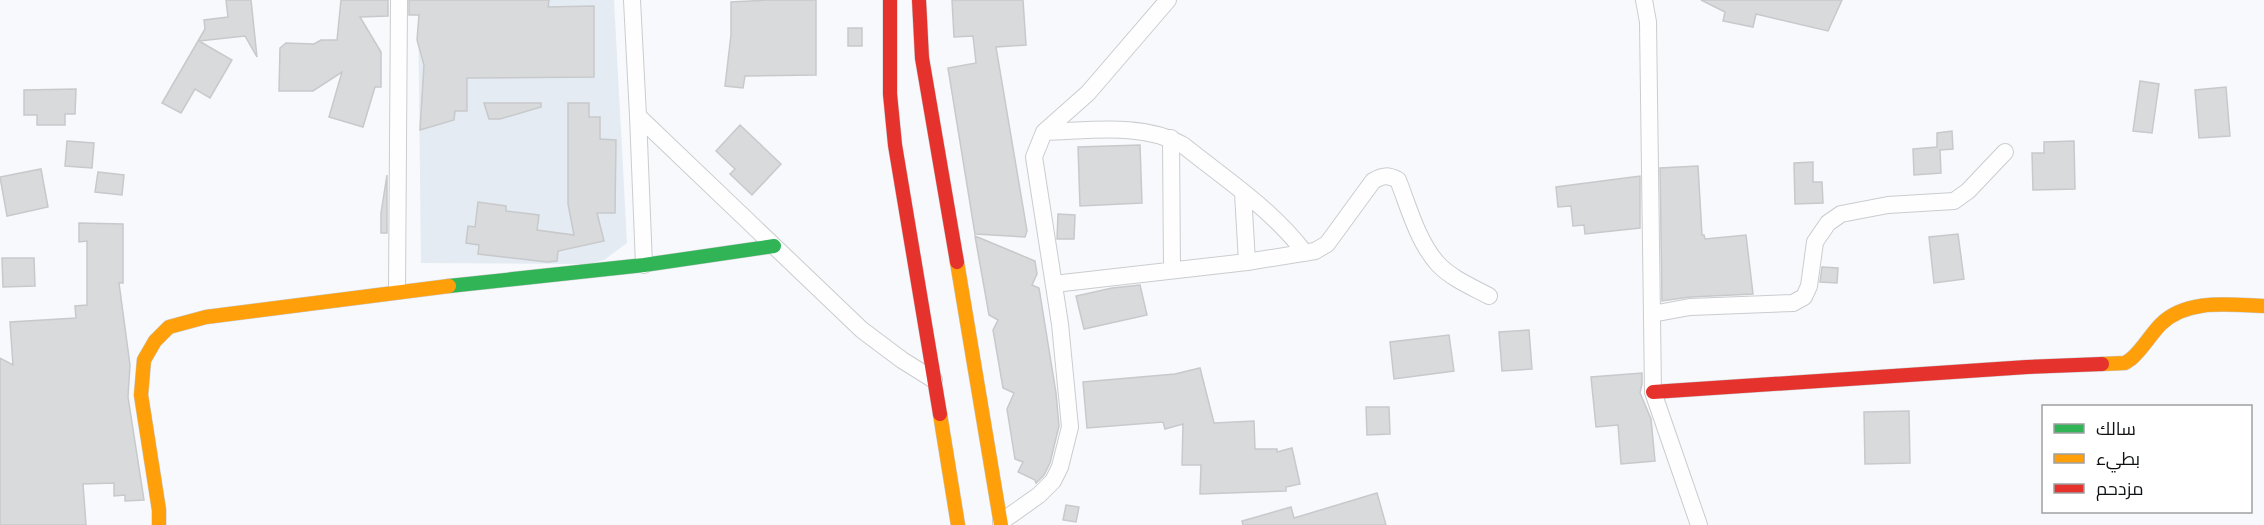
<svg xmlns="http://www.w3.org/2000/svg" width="2264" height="525" font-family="Helvetica,Cairo,sans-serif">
<rect width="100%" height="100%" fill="#f7f9fc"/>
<path fill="#e4ebf3" d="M418,0h196l13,243 -23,17 -16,4 -167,-1z"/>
<path fill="#d8dadc" stroke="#c7c9cb" stroke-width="1.5" d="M226,0h25l6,57 -12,-21 -46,5 33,19 -22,38 -15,-9 -14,24 -19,-10 43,-74 -1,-9 24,-3z
M341,0h47v16l-28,1 21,35v35h-6l-12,40 -34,-10 13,-45 -29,19h-34l1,-43 6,-5 28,1 7,-4h16z
M409,0h140l-1,7 46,-1v71l-127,1v33h-12l-1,9 -34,10 4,-65 -7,-25 2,-25h-10z
M769,0h47v75l-71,1 -2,12 -18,-2 6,-51v-33z
M952,0h71l3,45 -30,2 31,184 -2,6 -50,-3 -27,-166 28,-5 -3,-27 -19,1z
M1701,0h141l-14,31 -72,-17 -3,13 -30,-6 2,-9z
M848,28h14v18h-14z
M2140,81l19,3 -7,49 -19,-2z
M2226,87l4,49 -31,2 -4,-48z
M76,89l-1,25h-10v11h-28v-10h-13v-25z
M484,103h57v4l-41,12h-11z
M568,103h21v14h11v22l16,1 -1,73h-18l7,28 -46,10 -1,10 -10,1 -69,-8 1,-9 -13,-2 2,-17 7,1 3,-25 28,4v5l33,4 -2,15 37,5 -6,-31z
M740,125l41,39 -29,31 -22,-21 5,-5 -19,-18z
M1952,131l1,18 -13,1 1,23 -27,2 -1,-26 24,-2v-14z
M67,141l27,2 -2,25 -27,-2z
M2074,141l1,48 -42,1 -1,-37h12v-11z
M1140,145l2,58 -62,3 -2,-59z
M1813,162v20h9l1,21 -28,1 -1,-41z
M1698,166l4,69h2l1,4 41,-4 7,59 -63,3 -28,4 -2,-133z
M41,169l7,38 -41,9 -7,-39z
M98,172l26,3 -2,20 -27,-3z
M387,175v58h-6v-20z
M1640,176v52l-55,6 -1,-9 -11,1 -2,-20 -13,1 -2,-20z
M1058,214l17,1 -1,24h-17z
M79,223l44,1v59h-4l11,82 -2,32 16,103 -19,1v-6l-11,1v-13l-31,1 3,41h-86v-167l13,7 -3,-43 66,-4 -1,-12 12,-1v-64l-8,1z
M1958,234l6,45 -30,4 -5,-46z
M975,236l60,25 2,13 -5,11 7,3 17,105 3,33 -9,37 -6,12 -8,8 -1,-3 -17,-8 5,-10 -8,-3 -8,-50 7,-16 -11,-5 -10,-58 5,-10 -9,-5z
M2,258h32l1,28 -32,1z
M1822,267l16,1 -1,15 -17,-1z
M1140,285l7,30 -63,14 -8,-33 36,-8z
M1529,330l3,39 -30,2 -3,-39z
M1449,335l5,36 -60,8 -4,-37z
M1200,368l14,55 40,-2 1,28h22v3l15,-4 8,36 -14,3v4l-86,3 1,-29h-19l1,-41 -18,5 -2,-7 -76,6 -4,-46 92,-8z
M1642,373v11l-2,9 11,26 4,42 -34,3 -3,-39 -22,2 -5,-50z
M1366,407h23l1,27 -23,1z
M1909,411l1,52 -45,1 -1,-52z
M1377,493l9,32h-143l-1,-4 49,-14 3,11z
M1066,505l13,2 -3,15 -13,-2z"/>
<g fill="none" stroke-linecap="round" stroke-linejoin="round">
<defs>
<path id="street" d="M632,0l6,116 224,214 40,30 32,20
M1644,0l4,22 5,370 46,133
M638,116l6,149
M1044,132c45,-1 98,-10 139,13 42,34 89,64 122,108
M1171,138l1,132
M1243,193l4,69
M1054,284l193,-22 68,-11 12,-7 46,-63c10,-6 15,-6 25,-1 11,28 20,62 40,84 13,14 34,23 51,32
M397,291l2,-291
M1652,314l38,-7 103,-4 11,-6 5,-11 6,-44 13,-19 13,-9 47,-9 66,-4 14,-10 37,-39
M1001,522l38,-27 14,-14 7,-14 10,-40 -10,-103 -26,-167 10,-25 44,-39 80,-93"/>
<path id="fast" d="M449,286l195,-21 130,-19"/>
<path id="slow" d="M957,262l44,263
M2102,364l23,-1 6,-4c12,-10 19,-24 30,-35 26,-26 70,-19 103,-18
M940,414l18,111
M159,525v-15l-18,-115 3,-35 11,-19 14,-14 37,-10 243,-31"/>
<path id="jam" d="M890,0v94l5,51 45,269
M919,0l3,58 35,204
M1653,392l374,-25 75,-3"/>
</defs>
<use href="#street" stroke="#caccce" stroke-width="18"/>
<use href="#fast" stroke="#caccce" stroke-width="15"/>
<use href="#slow" stroke="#caccce" stroke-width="15"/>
<use href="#jam" stroke="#caccce" stroke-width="15"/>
<use href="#street" stroke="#fefeff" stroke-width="16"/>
<use href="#fast" stroke="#30b455" stroke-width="14"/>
<use href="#slow" stroke="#ff9f0a" stroke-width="14"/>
<use href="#jam" stroke="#e5322d" stroke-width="14"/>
</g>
<rect x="2042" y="405" width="210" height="108" fill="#ffffff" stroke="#9fa0a1" stroke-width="1.5"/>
<rect x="2054" y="424" width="30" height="9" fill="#30b455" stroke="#9fa0a1" stroke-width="1.5"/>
<text x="2096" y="435" font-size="18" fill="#0f1113">سالك</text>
<rect x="2054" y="454" width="30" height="9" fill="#ff9f0a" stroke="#9fa0a1" stroke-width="1.5"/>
<text x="2096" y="465" font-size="18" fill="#0f1113">بطيء</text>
<rect x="2054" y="484" width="30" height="9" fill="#e5322d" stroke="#9fa0a1" stroke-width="1.5"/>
<text x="2096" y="495" font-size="18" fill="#0f1113">مزدحم</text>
</svg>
